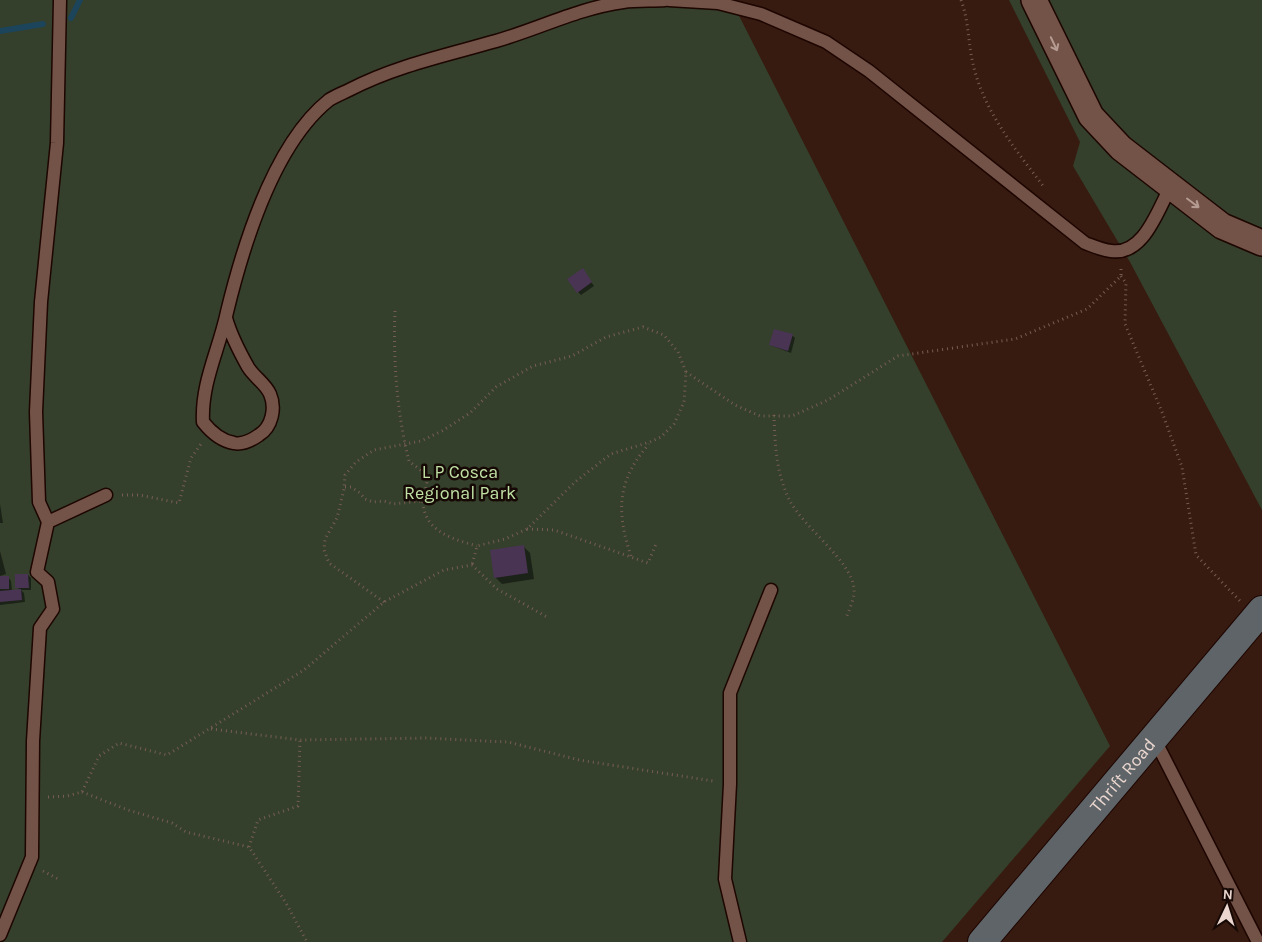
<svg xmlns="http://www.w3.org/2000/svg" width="1262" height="942" font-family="Karla,sans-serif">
<rect width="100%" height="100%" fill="#371b10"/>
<path fill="#34402b" d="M0,0h731l379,746 -168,196h-942z
M1009,0h253v510l-132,-248 -57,-96 7,-24z"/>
<path fill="#0007" d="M585,273l9,13 -13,9 -3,-3z
M792,335l3,3 -4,15 -21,-8z
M0,504l3,19h-3z
M523,546l7,7 4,26 -32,5 -7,-7z
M0,551l6,23 -6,2z
M28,575l3,3v12h-10l3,3 1,9 -25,3v-27l8,-1 3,4 1,10 8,-1 -3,-3z"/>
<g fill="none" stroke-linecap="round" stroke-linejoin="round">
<path stroke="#1c445b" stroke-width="6" d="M71,18l9,-18
M0,31l43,-7"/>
</g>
<path fill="#493453" d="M583,268l9,14 -15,11 -10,-14z
M774,329l19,5 -5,17 -19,-6z
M524,545l4,28 -34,5 -4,-28z
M15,574h13l1,14h-14z
M0,576h9v13h-9z
M21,589l1,11 -22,2v-11z"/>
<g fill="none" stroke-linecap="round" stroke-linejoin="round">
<defs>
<path id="lane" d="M669,0l49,3 43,11 65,28 43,29 216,172c8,3 17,7 26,8 33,5 47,-42 60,-65
M226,318c5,18 13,33 22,49 6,10 17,16 22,27 6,14 2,33 -11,41 -7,5 -16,10 -25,8 -13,-2 -23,-11 -31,-21 -2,-39 16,-72 24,-110 16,-66 47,-168 102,-212 6,-4 14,-7 20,-10 46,-24 98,-35 147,-49 42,-12 83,-33 127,-39 14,-2 28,-1 42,-2
M48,522l58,-27
M1154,738l104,204
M0,935l32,-78 1,-116 7,-113 13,-19 -5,-27 -11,-10 11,-50 -9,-20 -3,-90 5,-110 16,-159 3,-143
M740,942l-15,-63 5,-95v-91l41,-103"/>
<path id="street" d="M1034,0l57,116 30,32 101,78 40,17"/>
<g id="secondary">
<path id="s1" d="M982,942l280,-332"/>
</g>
</defs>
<use href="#lane" stroke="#1d0500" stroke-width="15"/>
<use href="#street" stroke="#1d0500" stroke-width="28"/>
<use href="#secondary" stroke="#1d0500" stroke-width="30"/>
<path stroke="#765d53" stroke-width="3" stroke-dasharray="1 4" stroke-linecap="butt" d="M961,0c8,21 7,43 12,64 11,48 43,86 71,123
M1121,276l5,7 -1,41 37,88 20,55 14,88 44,46
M395,311c-2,50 2,102 14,150 5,5 15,10 17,16 3,8 -3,15 -3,23 0,31 29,39 54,46
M686,372l49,33 25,11h32l36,-16 70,-44 117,-17 72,-30 34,-33v-8
M774,415c1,29 2,59 16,86 14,27 62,60 64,88 1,9 -5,21 -8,29
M345,487h6l9,6 5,6 8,3 11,-1 9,3 30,-3
M122,495h17l40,8 12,-45 10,-14
M527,529l27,1 94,33 8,-19
M631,556c-15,-44 -14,-76 18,-112
M384,602l-55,-39 -5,-13 1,-11 12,-21 7,-29 1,-14 11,-13 18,-12 47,-9 21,-10 28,-18 26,-26 37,-21 39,-10 34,-19 37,-10 21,8 14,17 8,20 -2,30 -10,22 -13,13 -11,5 -39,12 -36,28 -48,47 -22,10 -28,7 -5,19
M211,729l89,11 126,-2 82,4 71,18 134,21
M82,792l46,18 44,13 14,9 63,15 37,56 21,39
M48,797l19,-1 15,-4 17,-36 20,-13 48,12 137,-85 80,-68 60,-32 28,-5 25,24 50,28
M249,847l9,-27 40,-14 2,-66
M43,871l17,9"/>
<use href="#lane" stroke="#735347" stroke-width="12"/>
<use href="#street" stroke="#735347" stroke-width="25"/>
<use href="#secondary" stroke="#5e6467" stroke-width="28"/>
</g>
<defs><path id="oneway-shaft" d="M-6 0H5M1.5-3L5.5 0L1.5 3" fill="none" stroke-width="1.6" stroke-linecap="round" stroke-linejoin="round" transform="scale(1.25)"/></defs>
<g stroke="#b59c92">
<use href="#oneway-shaft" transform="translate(1054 44) rotate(65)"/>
<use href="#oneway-shaft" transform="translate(1193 203) rotate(37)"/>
</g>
<g text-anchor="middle" stroke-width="5" stroke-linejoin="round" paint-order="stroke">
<g font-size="18" fill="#c0e1a4" stroke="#160905">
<text x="460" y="478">L P Cosca<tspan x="460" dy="21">Regional Park</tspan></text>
</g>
<g font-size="18" fill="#ebd7d0" stroke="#160905">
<text dy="6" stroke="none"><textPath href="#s1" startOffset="218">Thrift Road</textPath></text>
</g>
</g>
<g transform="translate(1227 907) rotate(4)" stroke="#160905" stroke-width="4" paint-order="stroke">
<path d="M0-4L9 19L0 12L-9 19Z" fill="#ebd7d0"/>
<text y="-8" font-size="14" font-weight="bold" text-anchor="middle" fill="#ebd7d0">N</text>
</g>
</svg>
